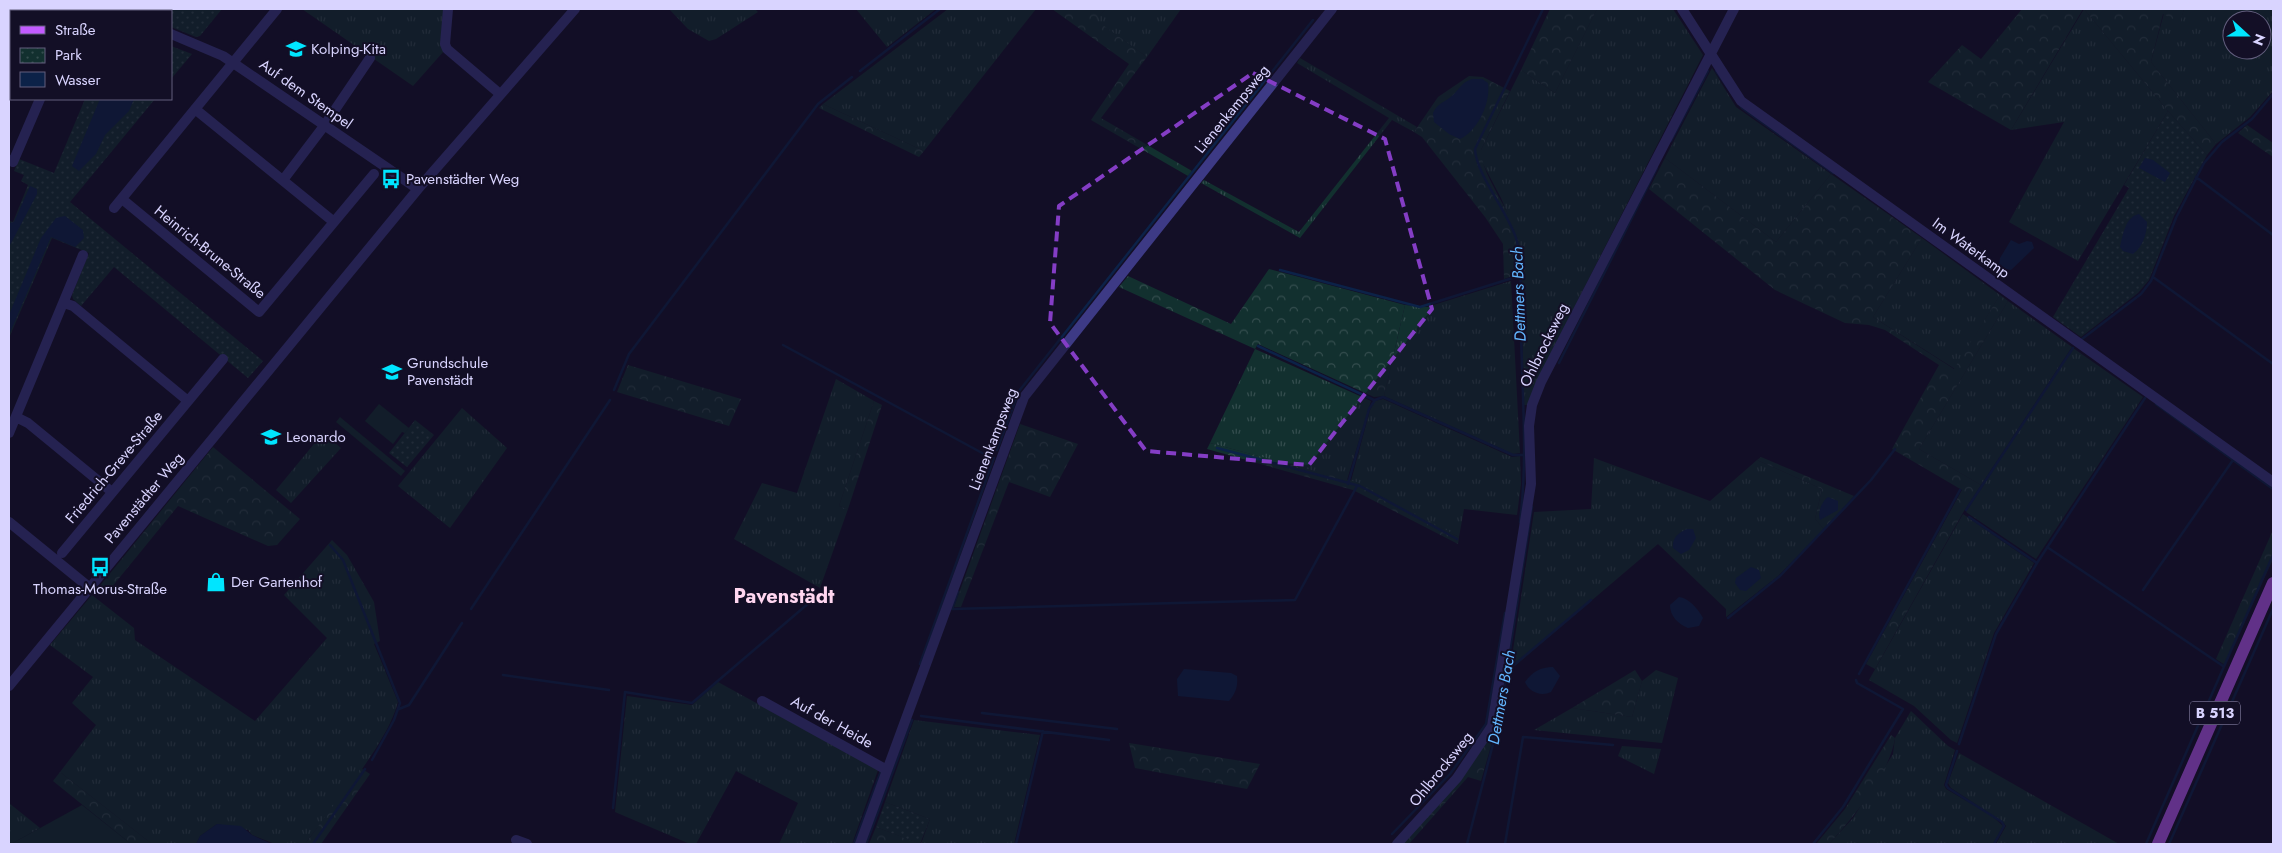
<svg xmlns="http://www.w3.org/2000/svg" width="2282" height="853" font-family="Jost,sans-serif">
<defs>
<pattern id="grass-tufts" width="24" height="20" patternUnits="userSpaceOnUse" patternTransform="scale(1.25)"><rect width="24" height="20" fill="#12302f"/><path d="M3 7l-1-3M5 7V3M7 7l1-3M15 17l-1-3M17 17v-4M19 17l1-3" fill="none" stroke="#344d4e"/></pattern>
<pattern id="forest-crowns" width="20" height="18" patternUnits="userSpaceOnUse" patternTransform="scale(1.25)"><rect width="20" height="18" fill="#12302f"/><path d="M2 6a3 3 0 1 1 6 0M12 15a3 3 0 1 1 6 0" fill="none" stroke="#344d4e"/></pattern>
<pattern id="park-dots" width="8" height="8" patternUnits="userSpaceOnUse" patternTransform="scale(1.25)"><rect width="8" height="8" fill="#12302f"/><path d="M2 2h.1M6 6h.1" fill="none" stroke="#344d4e" stroke-width="1.8" stroke-linecap="round"/></pattern>
</defs>
<rect width="100%" height="100%" fill="#130f26"/>
<path fill="url(#grass-tufts)" fill-rule="evenodd" d="M302,9h145l-3,42 -31,35z
M669,9h86l3,3 -42,27 -7,2 -21,-12z
M856,9h80l-49,38z
M948,9h88l-112,142 -101,-47z
M1106,9h75l-34,48 -52,-37z
M1597,9h76l30,46 -167,327 -8,23h-4l-3,-132 -3,-34 -17,-41 -20,-38v-10l40,-80 34,23z
M2084,9l84,102 -90,150 -69,-39 55,-100 -53,8z
M2184,9h89v82l-23,26 -34,27 -65,-82 13,-49 16,9zM2232,20h30v30h-30z
M1300,58l117,69 -3,5 -22,-12 -92,118 -99,-55 3,-3 95,52 90,-114 -92,-55z
M1712,68l24,39 95,67 -55,68 -111,-84z
M1922,238l78,57 -45,74 -82,-52z
M1511,281l9,172 -7,1 -129,-58 21,-91 22,2z
M2008,301l64,46 -91,138 -62,-36z
M2073,348l70,49 -107,162 -70,-47z
M1255,349l116,52 -24,79 -137,-37z
M836,379l38,22 -35,105 9,3 -28,79 -86,-49 28,-56 35,10z
M1383,399l129,58 8,-1 1,28 -4,31 -53,-6 -5,28 -108,-56 19,-71 5,-9z
M462,408l45,40 -57,80 -52,-42z
M323,433l18,15 -50,55 -15,-13z
M1594,458l116,43 47,-41 65,29 -7,30 9,10 -46,47 -52,41v-8l-68,-65 -148,126 24,-158 57,-3z
M1963,514l71,49 -40,70 -37,110 -6,-3 -37,-34 -45,-26z
M332,540l15,15 27,47 6,39 -6,3 24,58c-11,43 -66,105 -93,142h-30l-23,-9 -4,-5 -31,-6 -17,12 -4,8h-44l-92,-72 36,-47 -24,-22 21,-26 -43,-32 42,-50 42,33 1,12 120,81 72,-83 -43,-43z
M1656,670l22,8 -16,65 -128,-13 38,-22 60,9 10,-36z
M718,682l160,88 -26,74h-73l19,-41 -62,-32 -40,73h-6l-75,-32 12,-116 65,9z
M1911,711l37,35 7,4 -11,35 2,4 46,27 11,10 -10,18h-164l24,-26 40,-64 2,-16z
M914,720l126,15 -26,109h-93l9,-25 -45,-17z
M1622,746l39,3 -7,25 -36,-18z
M1959,753l160,91h-123l10,-18 -3,-4 -52,-34 -3,-5z
M9,803l31,25 -29,16h-2z"/>
<path fill="url(#forest-crowns)" d="M1052,9h54l-10,11 51,37 -46,61 91,53 -4,5 -97,-56 38,-56z
M1550,9h47l-42,84 -34,-23z
M2022,9h61l-72,121 -83,-48 34,-37 19,14z
M2084,9h100l-4,14 -17,-9 -12,48 65,82 -9,11 -39,-44z
M1469,76l14,1 27,14 -29,59c0,25 31,62 37,89 3,10 2,23 3,34l-17,6 -1,-35 -18,-27 -63,-80 -8,-5 24,-35z
M823,104l101,47 -5,6 -100,-49z
M2247,125l26,18v14l-35,-24z
M1665,158l111,84 55,-68 91,64 -49,79 81,52 46,-74 8,6 -89,148 62,36 -17,26 -89,158 -9,-5 96,-174 -70,-41 47,-84 -54,-35 -16,-5 -24,-2 -70,-33 -126,-101z
M1269,269l136,36 -21,91 -10,1 -116,-53 -3,5 -136,-62 9,-11 103,48z
M628,365l113,34 -12,27 -112,-34z
M874,401l8,4 -34,104 -9,-3z
M1020,424l58,20 -28,53 -41,-15 -48,125h-7z
M1210,443l147,39 102,55 -1,7 -105,-54 -146,-41z
M213,447l87,72 -23,26 -9,1 -90,-40 -71,87 -8,-6z
M1761,457l93,39 -30,33 -9,-10 7,-30 -65,-29z
M2273,530v29l-48,106 -9,-6z
M1635,670l7,11 -10,36 -60,-9z
M1490,734l4,1 -13,46 -13,-4 -59,67h-7z
M1891,735l4,3c-5,35 -42,80 -66,106h-13l29,-35z
M1129,743l131,21 -13,25 -112,-21z
M361,768l9,6 -49,70h-16z
M60,772l92,72h-21l-78,-63z
M876,827l45,17h-52z"/>
<path fill="url(#park-dots)" d="M134,9h88l-22,27 -4,1 -25,-10v-16h-36z
M171,46l21,8 -21,25z
M85,99h70l-85,103 193,159 -15,17 -134,-111 -33,39 -8,-7 -1,-4 17,-42 -37,-15 -43,100v-117l4,1 15,-37 -7,-4 3,-6 -10,-4 5,-12 35,14z
M2168,111l39,44 -33,61 -25,64 -11,13 -57,44 -28,-20 76,-129 -5,-3z
M415,420l19,15 -27,32 -18,-14z
M885,802l45,17 -10,25 -44,-17z"/>
<path fill="#12302f" d="M379,404l30,24 -4,5 -3,-1 -9,12 -28,-23z
M340,417l65,54 -4,5 -65,-54z
M82,805l49,39h-120z"/>
<path fill="#0c2248" d="M1472,79h10l6,4c3,19 -10,48 -28,56l-11,-5 -15,-12 -1,-9c4,-10 13,-11 21,-19 7,-7 7,-11 18,-15z
M100,99h34l-5,12 -24,24 -9,19 -17,17 -7,-5z
M2145,158l8,2 17,13 -5,9 -26,-14z
M30,186l7,3v5l-28,53v-24l5,-1z
M2139,214l8,8c0,11 -4,25 -14,32l-10,-3 -3,-4c3,-12 5,-30 19,-33z
M65,216l18,14 1,8 -9,9 -24,-10 -42,98v-20l32,-77 15,-20z
M2011,240l8,4 8,-3 5,1 2,6 -23,22 -5,-1 -7,-5 1,-6z
M1828,497l10,4v9l-18,10c-3,-7 2,-19 8,-23z
M1687,529h6l3,9 -7,12 -8,4 -8,-6c-1,-10 5,-15 14,-19z
M1751,567l8,3 2,8 -15,13 -6,-1 -5,-7 1,-5z
M1679,597c10,1 19,12 24,21l-4,8 -11,2c-10,-4 -18,-12 -18,-23z
M1553,667l7,9 -9,16c-10,5 -22,0 -26,-10 7,-10 16,-15 28,-15z
M1184,669l47,4 6,3c1,10 -1,17 -8,25l-51,-5 -1,-17z
M217,824l24,2 11,9 20,9h-76l4,-8z"/>
<g fill="none" stroke-linecap="round" stroke-linejoin="round">
<path stroke="#0c2248" stroke-width="2.5" d="M860,71l80,-62
M1716,71l26,37 91,65
M1671,141l37,-70
M2196,177l77,58
M1280,270l140,37 99,-31
M2153,277l120,87
M2082,339l59,-45 10,-13 25,-63 28,-55 18,-21 30,-23 21,-25
M783,345l201,109
M1258,346l116,54
M1559,363l98,-195
M614,390l15,-36 189,-250 34,-27
M2156,404l117,85
M1217,448l143,38 97,53
M997,450l22,-59 294,-371
M1348,484l21,-75 6,-9 8,-3 130,58h10
M1966,510l107,-162
M1969,517l68,46
M1520,522c8,-64 2,-129 1,-193 -1,-26 2,-68 -5,-91 -9,-27 -40,-64 -41,-89l68,-140
M330,545l13,15 57,143 -6,17 -22,40
M2047,547l176,119
M2143,590l90,-130
M958,592l-6,17 343,-9 62,-114
M471,609l139,-209
M1728,618l52,-42 91,-96 24,-31
M920,664l74,-206
M1509,665h5l77,-65
M1859,674l101,-184
M503,675l106,15
M399,709l10,-4 53,-82
M982,713l135,16
M921,716l188,24
M1959,744l37,-110 41,-71 108,-165
M1957,751l-11,34 2,3 54,34 2,4 -10,18
M613,808l12,-116 67,11 132,-113
M1392,834l58,-60 36,-50 19,-111
M313,844l52,-75
M854,844l27,-73
M866,844l46,-124
M1016,844l27,-113
M1467,844l32,-123 33,-214
M1505,844l18,-107 90,8
M1813,844l30,-37 60,-98 -46,-26 -1,-3
M2146,844l127,-289
M2169,844l104,-235"/>
<path stroke="#3d3a85" stroke-width="10" d="M112,9l6,2
M448,9l-3,35 2,5 53,45
M1682,9l59,92 532,381
M77,11l1,-2
M171,34l52,22 195,133
M195,109l139,113
M9,160l4,2 27,-63
M283,180l41,-54 46,-68
M122,199l137,113 115,-138
M114,208l163,-199
M64,303l9,3 115,95
M16,417l12,6 84,69
M9,433l74,-178
M9,522l81,66
M62,553l161,-194
M9,686l409,-497 157,-180
M762,701l125,69
M516,840l11,4
M860,844l164,-447 308,-388
M1397,844l60,-66 35,-52 39,-242 -2,-58 3,-21 9,-23 193,-373"/>
<path stroke="#c25bff" stroke-width="12" d="M2158,844l115,-261"/>
</g>
<path d="M0 0H2282V853H0ZM1253,73l132,66 47,170 -123,156 -163,-14 -96,-128 9,-117z" fill="#130f26" fill-opacity=".55" fill-rule="evenodd"/>
<path fill="none" stroke="#843dc5" stroke-width="4" stroke-dasharray="10 6" stroke-linejoin="round" d="M1253,73l132,66 47,170 -123,156 -163,-14 -96,-128 9,-117z"/>
<defs>
<symbol id="school-bare" viewBox="-9 -9 18 18"><path d="M0-5L7-2L0 1L-7-2ZM-4 1L0 2.5L4 1V4Q0 6-4 4Z" fill="#00e5ff" stroke="#130f26" stroke-width="2.5" paint-order="stroke"/></symbol>
<symbol id="bus-bare" viewBox="-9 -9 18 18"><path d="M-5-6H5V4H4V6H2V4H-2V6H-4V4H-5ZM-3.5-4V0h7V-4ZM-3.5 1.2v1.5H-2V1.2ZM2 1.2v1.5H3.5V1.2Z" fill="#00e5ff" stroke="#130f26" stroke-width="2.5" paint-order="stroke"/></symbol>
<symbol id="shop-bare" viewBox="-9 -9 18 18"><path d="M-5-2.5h2.3a2.7 3.5 0 0 1 5.4 0H5L5.5 6h-11ZM-1.5-2.5h3a1.5 2.3 0 0 0-3 0Z" fill="#00e5ff" stroke="#130f26" stroke-width="2.5" paint-order="stroke"/></symbol>
</defs>
<g fill-rule="evenodd">
<use href="#school-bare" x="282" y="35" width="28" height="28"/>
<use href="#bus-bare" x="377" y="165" width="28" height="28"/>
<use href="#school-bare" x="378" y="358" width="28" height="28"/>
<use href="#school-bare" x="257" y="423" width="28" height="28"/>
<use href="#bus-bare" x="86" y="553" width="28" height="28"/>
<use href="#shop-bare" x="202" y="568" width="28" height="28"/>
</g>
<g text-anchor="middle" stroke-width="4" stroke-linejoin="round" paint-order="stroke">
<rect fill="#130f26" stroke="#9e99be" stroke-width="1" x="2190" y="701.5" width="50" height="23" rx="4"/>
<g font-size="14" font-weight="bold" fill="#d9d4ff">
<text x="2215" y="718">B 513</text>
</g>
<g font-size="15" fill="#d9d4ff" stroke="#130f26" text-anchor="start">
<text x="311" y="54">Kolping-Kita</text>
<text x="406" y="184">Pavenstädter Weg</text>
<text x="407" y="368">Grundschule<tspan x="407" dy="17">Pavenstädt</tspan></text>
<text x="286" y="442">Leonardo</text>
<text x="231" y="587">Der Gartenhof</text>
<text x="100" y="594" text-anchor="middle">Thomas-Morus-Straße</text>
</g>
<g font-size="15" fill="#d9d4ff" stroke="#130f26">
<text transform="translate(306 94) rotate(35)" y="5">Auf dem Stempel</text>
<text transform="translate(1232 109) rotate(-51)" y="5">Lienenkampsweg</text>
<text transform="translate(1971 248) rotate(36)" y="5">Im Waterkamp</text>
<text transform="translate(210 252) rotate(39)" y="5">Heinrich-Brune-Straße</text>
<text transform="translate(1544 345) rotate(-64)" y="5">Ohlbrocksweg</text>
<text transform="translate(993 439) rotate(-69)" y="5">Lienenkampsweg</text>
<text transform="translate(114 467) rotate(-50)" y="5">Friedrich-Greve-Straße</text>
<text transform="translate(144 498) rotate(-50)" y="5">Pavenstädter Weg</text>
<text transform="translate(832 722) rotate(29)" y="5">Auf der Heide</text>
<text transform="translate(1441 769) rotate(-51)" y="5">Ohlbrocksweg</text>
</g>
<g font-size="16" font-style="italic" fill="#62b6ff" stroke="#130f26">
<text transform="translate(1518 294) rotate(-92)" y="6">Dettmers Bach</text>
<text transform="translate(1501 697) rotate(-80)" y="6">Dettmers Bach</text>
</g>
<g font-size="20" font-weight="bold" fill="#ffd6f0" stroke="#130f26">
<text x="784" y="603">Pavenstädt</text>
</g>
</g>
<rect width="2282" height="853" fill="none" stroke="#d9d4ff" stroke-width="20"/>
<rect x="10" y="10" width="162" height="90" fill="#130f26" stroke="#625e7d"/>
<rect x="20" y="26" width="25" height="8" fill="#c25bff" stroke="#625e7d"/>
<text x="55" y="35" font-size="15" fill="#d9d4ff">Straße</text>
<rect x="20" y="48" width="25" height="15" fill="url(#park-dots)" stroke="#625e7d"/>
<text x="55" y="60" font-size="15" fill="#d9d4ff">Park</text>
<rect x="20" y="72" width="25" height="15" fill="#0c2248" stroke="#625e7d"/>
<text x="55" y="85" font-size="15" fill="#d9d4ff">Wasser</text>
<g transform="translate(2247 35) rotate(111)"><circle r="24" fill="#130f26" stroke="#625e7d"/>
<path d="M0-4L9 19L0 12L-9 19Z" fill="#00e5ff"/>
<text y="-8" font-size="14" font-weight="bold" text-anchor="middle" fill="#d9d4ff">N</text>
</g>
</svg>
